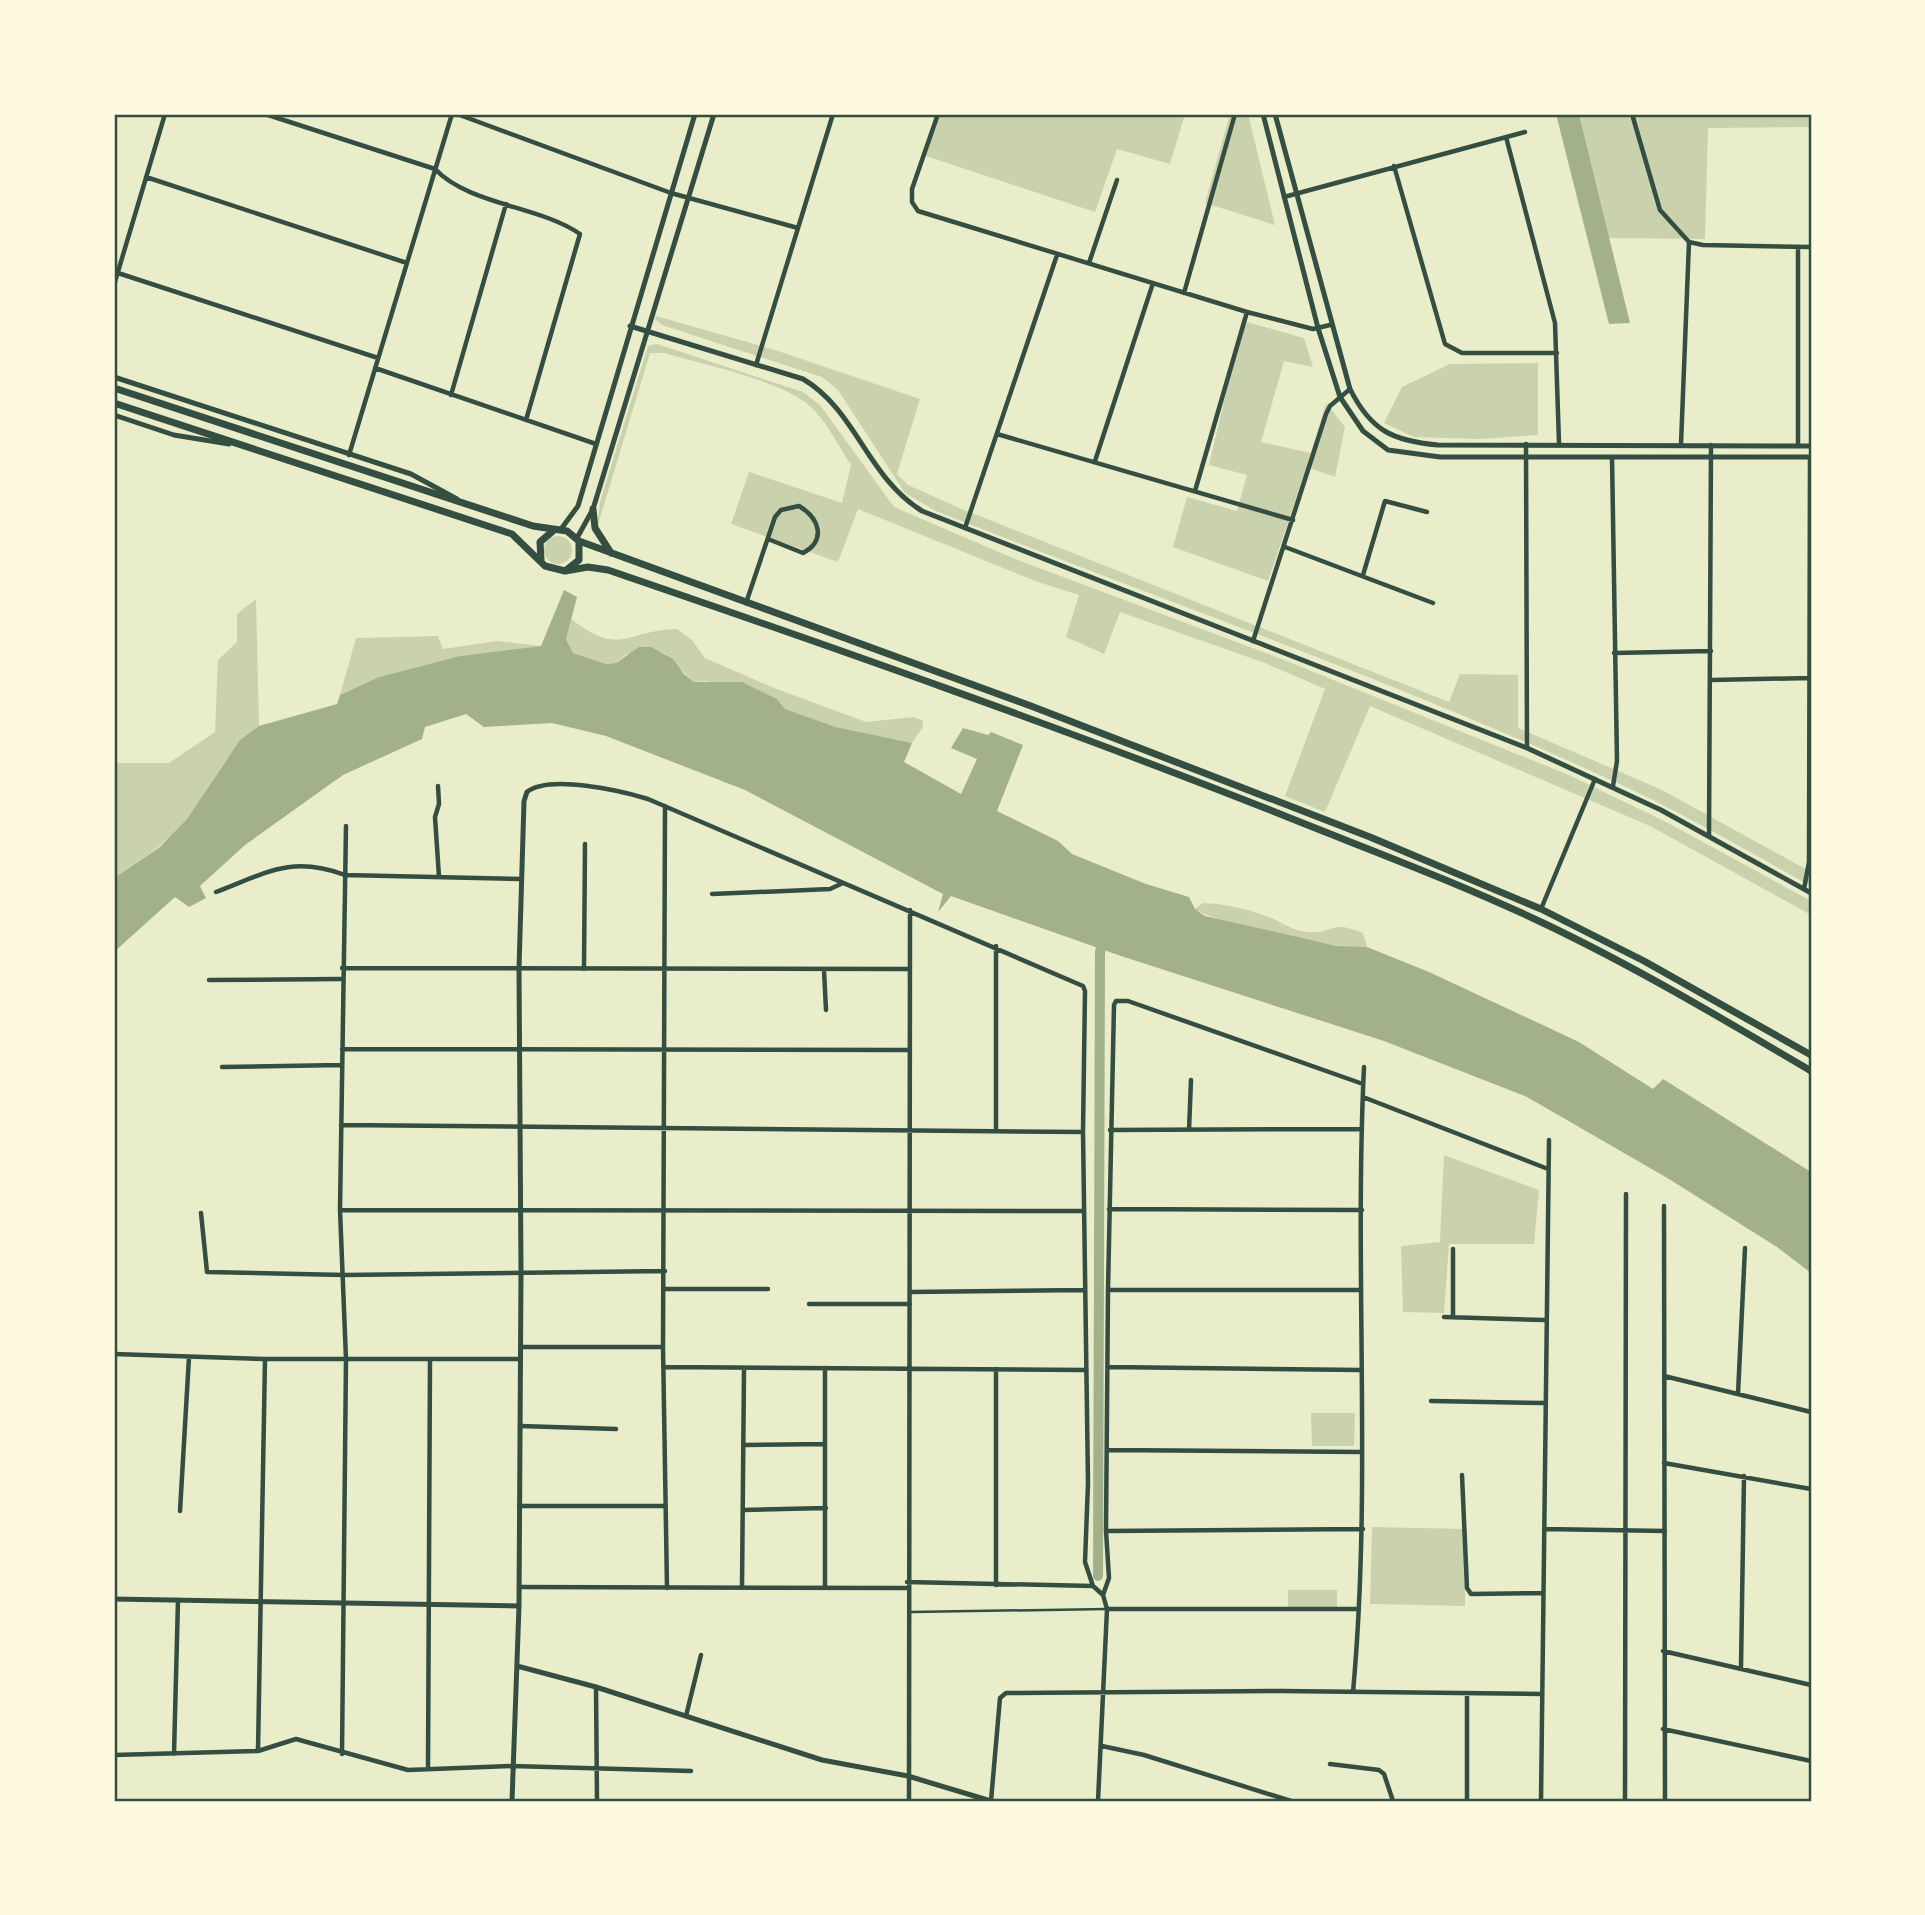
<svg xmlns="http://www.w3.org/2000/svg" width="1925" height="1915" font-family="Mulish,sans-serif">
<rect width="100%" height="100%" fill="#e9edc9"/>
<path fill="#cad2ad" d="M939,114h246l-15,50 -53,-15 -22,63 -169,-56z
M1230,114h18l27,111 -70,-22z
M1579,114h232v13l-103,1 -3,111 -96,-1z
M656,316l116,33 148,50 -23,75 11,11 51,23 490,194 11,-28 58,1v53l144,62 149,82v14c-62,-34 -123,-70 -187,-100 -224,-104 -458,-184 -688,-275l-31,-18 -67,-103 -16,-13 -160,-52 -7,-6z
M1243,321l61,17 9,29 -29,-6 -23,81 50,11 15,-50 19,24 -10,50 -28,-10 -39,114 -95,-34 14,-50 50,14 10,-36 -38,-10z
M657,344l146,48 17,13 74,102 121,52 259,97 295,119 99,48 143,78v14l-161,-89 -280,-120 -45,106 -40,-16 40,-107 -60,-26 -145,-51 -16,42 -38,-17 13,-42 -44,-14 -177,-72 -20,53 -107,-38 18,-52 93,31 9,-38c-12,-18 -22,-39 -36,-54 -26,-30 -112,-46 -151,-58h-14l-53,175 3,-26 48,-156z
M1538,363v72l-58,4 -66,-2 -30,-14 18,-36 48,-23z
M544 550a14 14 0 1 1 28 0a14 14 0 1 1-28 0Z
M256,599l3,127c-33,24 -48,62 -73,94 -20,25 -47,40 -72,58v-115h55l46,-31 3,-72 19,-18v-28z
M571,619c51,39 54,11 106,10l15,11 13,18 69,30 92,34 48,-5 9,4v6l-11,16 -76,-16 -51,-18 -8,-10 -70,-18 -13,1 -30,-29 -37,1 -12,9 -10,1 -32,-11 -7,-14z
M438,636l5,13 54,-8 44,5 -81,10 -81,21 -39,18 16,-57z
M1203,903c22,1 42,5 63,13 14,5 26,15 41,16 28,2 22,-13 56,1l4,14c-24,4 -153,-24 -172,-38z
M1444,1155l95,35 -5,54h-85l-5,69 -41,-1 -2,-66 39,-4z
M1311,1413h44l-1,33h-42z
M1372,1527l93,2v77l-95,-2z
M1288,1590h49v17h-49z"/>
<path fill="#a3b18a" d="M1556,114h23l51,209 -21,1z
M564,590l13,7 -11,42 7,14 33,11 10,-1 23,-16h12l22,12 11,15 10,8h48l35,17 8,10 51,18 76,16 -8,19 57,32 16,-35 -26,-11 12,-20 25,7 3,-3 32,13 -26,66 61,30 14,13 74,30 43,13 6,12 10,7 132,30 30,1 62,25 150,70 74,47 10,-10 148,93v101l-34,-26 -108,-68 -142,-82 -143,-56 -263,-85 -170,-60 -13,16 5,-18 -198,-104 -139,-54 -54,-13 -68,4 -18,-13 -41,13 -3,12 -79,36 -98,70 -45,41 6,12 -17,9 -14,-10 -61,55v-74l46,-31 27,-28 53,-79 19,-14 78,-22 3,-9 39,-18 81,-21 81,-10z"/>
<g fill="none" stroke-linecap="round" stroke-linejoin="round">
<path stroke="#a3b18a" stroke-width="10" d="M1098,1576l2,-624 4,-16"/>
<path stroke="#344e41" stroke-width="2.5" d="M911,1612l196,-3"/>
<path stroke="#344e41" stroke-width="4.5" d="M265,114l170,55c34,36 105,37 145,65l-54,186
M457,114l214,79 127,35
M938,114l-26,75v13l6,9 329,101 66,17 17,-4
M1632,114l28,96 29,32 -8,202
M1506,137l49,186 4,120
M1394,166l51,178 17,9h95
M146,177l261,86
M1284,197l241,-65
M1689,242l14,3 108,2
M1089,263l28,-83
M118,273l260,85
M114,285l51,-171
M1184,293l51,-179
M756,365l77,-251
M375,368l221,76
M451,395l55,-191
M997,434l296,86
M1526,444l1,304
M1798,446v-199
M349,455l103,-341
M1612,457l5,304 -4,25
M1095,461l58,-178
M1195,491l52,-179
M965,528l92,-273
M1285,547l148,56
M1363,575l22,-74 42,11
M746,603l29,-86 6,-7 18,-4c20,12 28,34 4,47l-35,-14
M1253,641l73,-227 4,-8 20,-17
M1614,653l97,-2
M1711,680l98,-2
M438,786l1,18 -4,13 4,60
M527,792c22,-18 95,-1 121,7l435,187 2,5 -2,141 5,351 -3,79 8,24 10,9
M665,806l-2,541 4,241
M1709,836l2,-391
M1804,889l5,-27 1,-405
M216,892c50,-19 75,-37 129,-17l176,4
M712,894l118,-5 13,-6
M1541,909l54,-130
M342,968l565,1
M584,969l1,-125
M824,970l2,40
M209,980l132,-1
M342,1049l566,1
M222,1067l119,-2
M1363,1097l185,72
M341,1125l741,7
M996,1129v-183
M1110,1130l252,-1
M1189,1130l2,-50
M1664,1206l1,595
M1109,1209l253,1
M340,1210l744,1
M201,1213l6,59 137,3 321,-4
M665,1289h103
M1108,1290h251
M910,1292l174,-2
M809,1304h101
M1444,1317l101,3
M1453,1317v-68
M521,1347h142
M114,1354l151,5h256
M665,1367l420,3
M1108,1367l252,3
M1664,1376l147,36
M1738,1394l7,-146
M1431,1401l113,2
M520,1426l96,3
M743,1445l82,-1
M1107,1450l254,2
M1664,1463l147,26
M1462,1475l5,113 4,6 72,-1
M519,1506h145
M744,1510l82,-2
M180,1511l9,-154
M1544,1529l121,2
M1106,1531l257,-2
M907,1582l186,4
M996,1585v-216
M519,1587l388,1
M742,1587l2,-218
M825,1587v-219
M1107,1609h252
M1663,1651l148,34
M1741,1668l3,-192
M596,1687l1,114
M1353,1692c19,-207 1,-417 11,-625
M1467,1693v108
M686,1716l15,-61
M1663,1729l148,32
M1102,1746l42,9 147,46
M258,1751l7,-392
M174,1754l4,-154
M342,1754l4,-395 -6,-149 6,-384
M114,1755l144,-4 38,-12 112,31 104,-4 179,5
M1330,1764l49,6 5,4 9,27
M428,1769l2,-410
M909,1801l1,-891
M991,1801l9,-103 6,-5 275,-2 261,3
M1098,1801l9,-192 -4,-14 6,-17 -3,-47 2,-241 6,-285 2,-4h12l235,83
M1541,1801l8,-661
M1625,1801l1,-607"/>
<path stroke="#344e41" stroke-width="5" d="M1263,114l55,214 22,69 23,34 25,19 52,7h371
M1275,114l75,275c21,42 43,52 88,56l373,1
M630,326l173,53c53,31 64,98 119,132l605,237 134,62 150,83
M114,377l297,97 46,25
M114,415l60,20 55,9
M561,529l17,-23 117,-392
M577,538l16,-29 121,-395
M114,1599l405,7
M517,1666l79,21 226,73 86,16 83,25
M512,1801l7,-195 2,-335 -2,-303 5,-167 3,-9"/>
<path stroke="#344e41" stroke-width="7" d="M114,388l419,138 34,5 12,10v19l-14,11 -20,-5 -33,-32 -398,-131
M593,509l2,19 16,25
M579,541l452,165 339,131 171,72 103,52 167,94
M541,560l-1,-18 14,-12
M565,571l23,-4 20,3c225,77 450,156 672,244 87,35 177,68 261,108 93,44 182,97 270,149"/>
</g>
<rect width="1925" height="1915" fill="none" stroke="#fefae0" stroke-width="231"/>
<rect x="116" y="116" width="1694" height="1684" fill="none" stroke="#344e41" stroke-width="2.5"/>
</svg>
